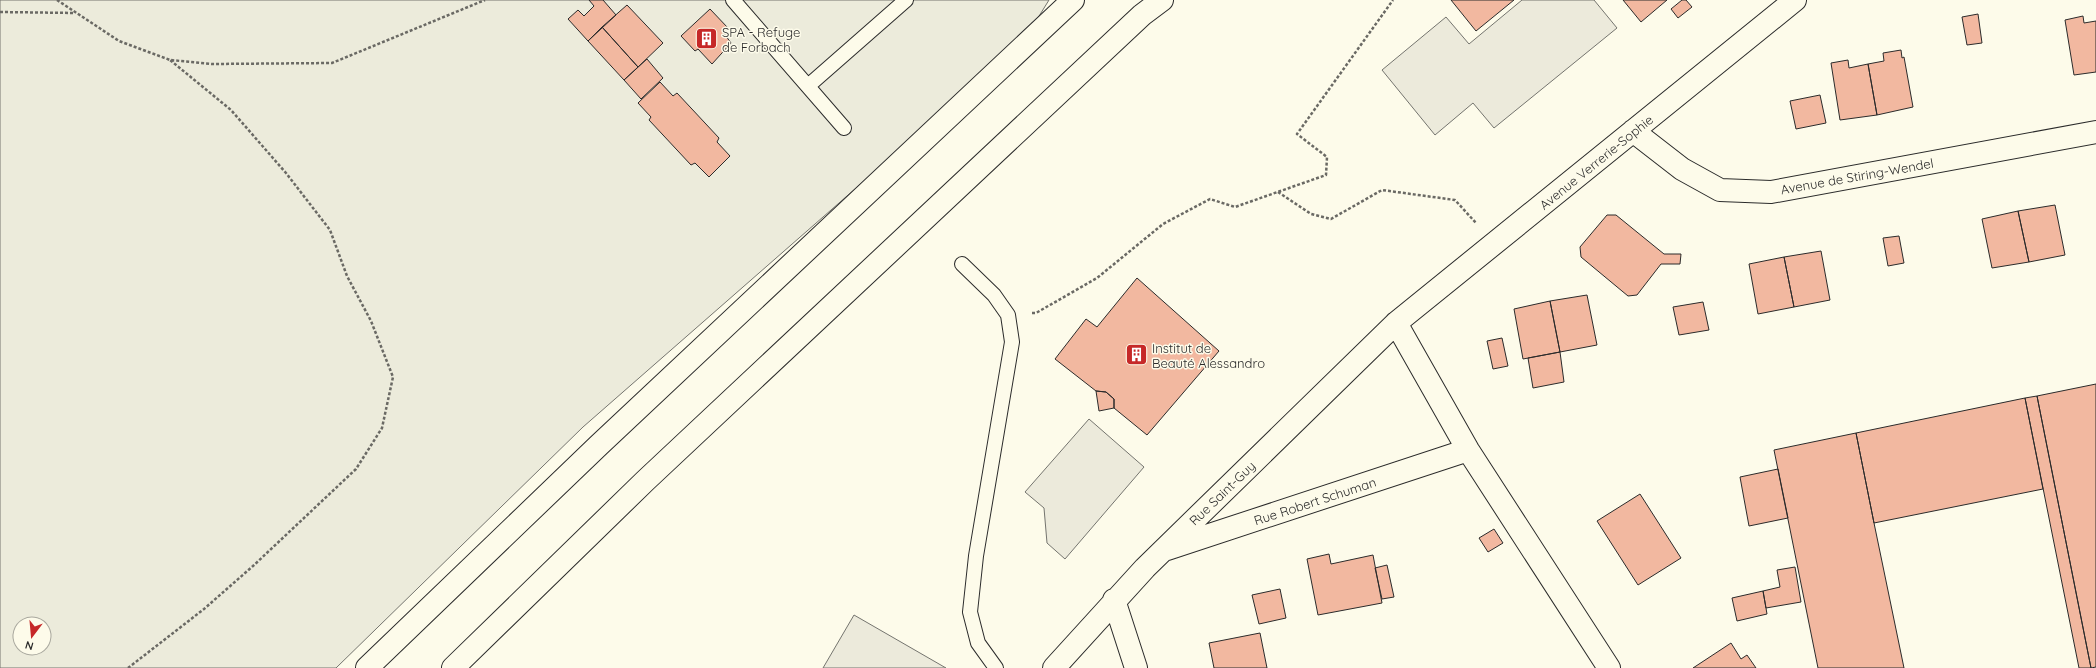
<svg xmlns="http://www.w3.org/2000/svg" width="2096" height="668" font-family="Quicksand,sans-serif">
<rect width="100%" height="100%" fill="#fdfbea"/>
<path fill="#ecebdb" stroke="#74746e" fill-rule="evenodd" d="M0,0h1049l-26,42 -440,385 -247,241h-336zM20,624h24v24h-24z"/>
<path fill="#eceadb" stroke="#74746e" d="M1522,0h72l23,28 -123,100 -21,-25 -38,32 -53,-65 64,-53 23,27z
M1089,419l55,48 -79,92 -18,-16 -3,-35 -19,-16z
M854,615l92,53h-123z"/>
<path fill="#f2b8a0" stroke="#2b2b2b" d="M589,0h14l13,15 -28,26 -20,-22 10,-9 6,6 10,-10z
M1451,0h63l-38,31z
M1623,0h44l-26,22z
M1682,0h4l6,7 -14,11 -7,-9z
M627,5l36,38 -25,24 -36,-40z
M710,9l18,19 -5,4 8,11 -19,21 -14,-15 -3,2 -14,-15z
M1978,14l4,29 -15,2 -5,-28z
M2083,16l1,7 12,-2v51l-22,3 -9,-55z
M602,27l36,40 -14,13 -36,-39z
M1901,50l1,8 2,-1 9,50 -36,8 -9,-51 16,-3 -1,-8z
M647,59l16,19 -22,21 -17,-19z
M1848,60l1,8 19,-4 9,51 -37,5 -9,-57z
M660,82l13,14 4,-3 42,45 -2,4 13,14 -21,21 -14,-14 -4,2 -42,-45 2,-3 -13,-14z
M1820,95l6,28 -30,6 -6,-28z
M2055,205l10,50 -36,7 -11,-51z
M2018,211l11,51 -37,6 -10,-49z
M1607,215h9l48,39h17l-1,10h-19l-24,31 -9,1 -47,-39 -1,-10z
M1899,236l5,27 -16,3 -5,-28z
M1821,251l9,49 -36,7 -10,-50z
M1784,257l10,50 -36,7 -9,-50z
M1137,278l82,73 -72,84 -33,-27v-9l-8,-7 -10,-1 -41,-32 31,-40 11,8z
M1587,295l10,50 -37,7 -10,-51z
M1550,301l10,51 -37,7 -9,-50z
M1703,302l6,28 -30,5 -6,-28z
M1502,338l6,28 -15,3 -6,-28z
M1560,352l4,30 -31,6 -5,-30z
M2096,384v283l-5,1 -54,-272z
M1096,391l10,1 8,7v9l-15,3z
M2037,396l54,272h-12l-54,-270z
M2025,398l18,91 -169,34 -18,-90z
M1856,433l18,90 30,145h-86l-44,-218z
M1778,469l10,49 -39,8 -9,-49z
M1640,494l41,64 -43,27 -41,-64z
M1494,529l9,14 -15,9 -9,-14z
M1329,554l2,10 42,-9 9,48 -64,12 -11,-56z
M1387,565l7,32 -12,2 -7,-31z
M1795,567l6,35 -35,6 -3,-17 17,-4 -3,-17z
M1280,589l6,29 -27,6 -7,-29z
M1763,591l4,23 -30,7 -5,-23z
M1260,633l7,35h-53l-5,-25z
M1731,643l10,16 6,-4 9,13h-63z"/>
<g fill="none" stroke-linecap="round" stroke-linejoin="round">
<defs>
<path id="lane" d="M733,0l111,128
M808,86l98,-86
M962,264l32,31 14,20 4,27 -36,214 -6,56 8,31 18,25"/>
<path id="street" d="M1633,131l49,38 38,21 51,2 325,-60
M1396,323l72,127 141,218
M1167,549l301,-99
M1114,600l22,68
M1054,668l91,-100 251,-245 399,-323"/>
<path id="highway" d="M367,668l232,-223 474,-445
M453,668l192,-187 497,-466 20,-15"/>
</defs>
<use href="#lane" stroke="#2b2b2b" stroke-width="16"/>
<use href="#street" stroke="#2b2b2b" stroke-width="24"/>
<use href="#highway" stroke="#2b2b2b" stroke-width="24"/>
<path stroke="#6a6964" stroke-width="2.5" stroke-dasharray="3 2" stroke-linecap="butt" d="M57,0l62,41 51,19 42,4 120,-1 153,-63
M0,12l75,1
M1278,192l33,22 20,5 51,-29 73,10 21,23
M1032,313h4l61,-35 66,-54 47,-25 25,8 91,-32 1,-18 -30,-23 96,-134
M128,668l76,-59 49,-43 103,-97 26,-41 11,-51 -22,-56 -24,-45 -17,-46 -44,-57 -55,-63 -61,-50"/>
<use href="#lane" stroke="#fdfbea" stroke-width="14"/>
<use href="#street" stroke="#fdfbea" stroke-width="22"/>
<use href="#highway" stroke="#fdfbea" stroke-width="22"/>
</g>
<defs>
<symbol id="building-square" viewBox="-11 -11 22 22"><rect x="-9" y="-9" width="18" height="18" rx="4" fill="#c62828" stroke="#fdfbea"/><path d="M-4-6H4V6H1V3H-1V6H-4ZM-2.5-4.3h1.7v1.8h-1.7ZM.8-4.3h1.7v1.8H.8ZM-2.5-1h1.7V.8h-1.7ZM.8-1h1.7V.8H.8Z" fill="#fff"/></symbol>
</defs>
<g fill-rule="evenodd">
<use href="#building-square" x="694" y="26" width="25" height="25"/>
<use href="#building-square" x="1124" y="342" width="25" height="25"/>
</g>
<g text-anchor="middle" stroke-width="3" stroke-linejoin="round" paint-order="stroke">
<g font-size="13" fill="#2b2b2b" stroke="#fdfbea" text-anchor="start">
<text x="722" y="37">SPA - Refuge<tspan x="722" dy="15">de Forbach</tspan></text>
<text x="1152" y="353">Institut de<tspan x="1152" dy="15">Beauté Alessandro</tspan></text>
</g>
<g font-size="13" fill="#2b2b2b" stroke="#fdfbea">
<text transform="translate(1596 162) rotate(-39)" y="5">Avenue Verrerie-Sophie</text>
<text transform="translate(1857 176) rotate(-10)" y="5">Avenue de Stiring-Wendel</text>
<text transform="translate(1222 493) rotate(-44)" y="5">Rue Saint-Guy</text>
<text transform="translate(1315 501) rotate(-18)" y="5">Rue Robert Schuman</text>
</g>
</g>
<g transform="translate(32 636) rotate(196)"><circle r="19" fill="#fdfbea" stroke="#a9a89e"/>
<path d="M0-3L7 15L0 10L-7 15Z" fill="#c62828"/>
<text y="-6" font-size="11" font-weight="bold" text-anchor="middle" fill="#2b2b2b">N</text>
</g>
</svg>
